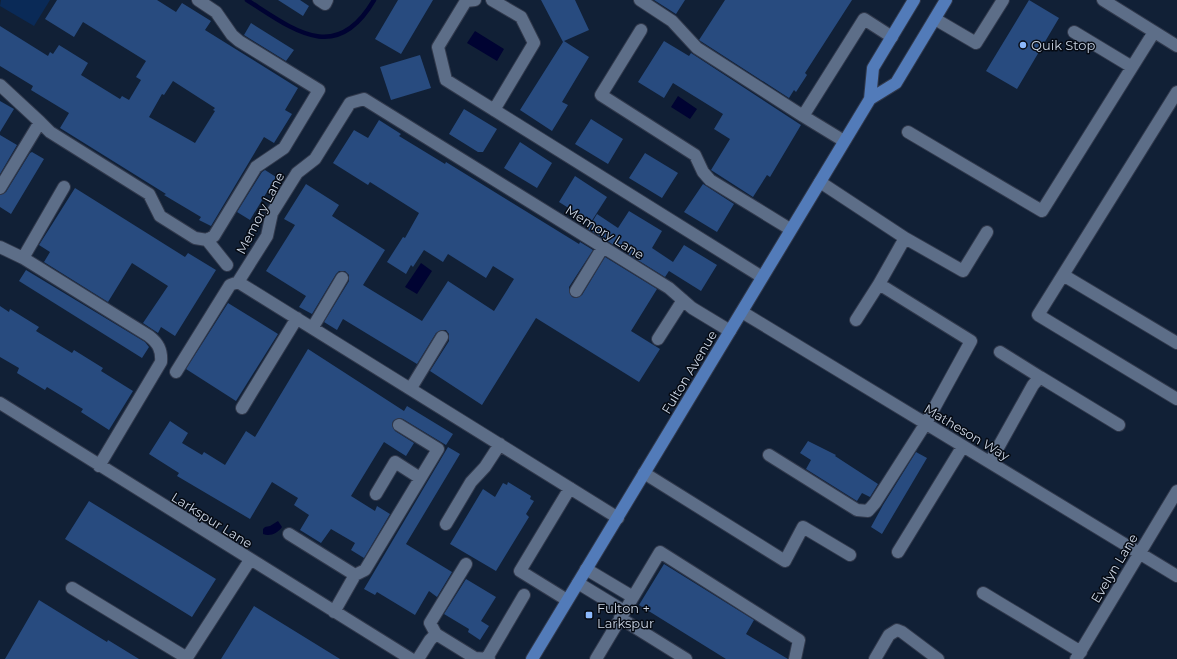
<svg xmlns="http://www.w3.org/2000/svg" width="1177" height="659" font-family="Montserrat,sans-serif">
<rect width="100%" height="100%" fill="#112036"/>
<path fill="#0a2a57" d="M1,0h49l-16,26 -34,-20z"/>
<path fill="#000332" d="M475,31l29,18 -7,12 -30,-18z
M678,96l19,13 -7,10 -19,-12z
M421,263l11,8 -15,23 -12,-7z
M278,521l4,6c-4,6 -12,10 -19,7v-5l2,-2 5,-1z"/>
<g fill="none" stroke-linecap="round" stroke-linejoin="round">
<path stroke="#000332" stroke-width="4.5" d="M247,0c47,30 89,65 127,0"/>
</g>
<path fill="#284b7f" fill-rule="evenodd" d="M57,0h100l19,12 6,-9 29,18 -6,9 93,58 -13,22 7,4 -18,29 -10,-6 -53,89 -12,-6 2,-3 -37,-22 2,-1 -106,-66 9,-15 -38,-23 2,-4 -33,-20v-40l48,30 2,-4 3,2 6,-9 29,18 -7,12 39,24 2,-3 7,4 12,-20 -5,-3 10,-16 -63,-39 -9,15 -29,-18zM173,81l42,27 -2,2 2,1 -20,32 -46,-26 13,-23 2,1z
M278,0h22l9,6 -6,10z
M398,0h35l-32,54 -26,-15z
M541,0h34l14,30 -25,11 25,16 -27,45 6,3 -16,26 -32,-21 43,-68z
M654,0h31l-9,14z
M725,0h127l-47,73 2,2 -11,17 -2,-2 -5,8 -90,-58z
M1029,0l30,18 -42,71 -31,-18z
M251,23l43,27 -8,11 -42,-26z
M664,41l25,15 2,-3 110,72 -31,52 -3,-2 -14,22 -42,-27 19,-31 -16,-10 9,-15 -50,-31 -9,15 -26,-16z
M420,55l11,33 -40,12 -11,-33z
M0,101l14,8 -14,23z
M464,109l33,20 -14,23h-5l-29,-18z
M591,119l32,20 -15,25 -33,-20z
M379,120l22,14 -2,2 46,28 1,-2 133,82 1,-2 13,8 -24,37v4l3,6 4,1 6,-3 23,-38 52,32 -26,42 29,18 -21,33 -103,-64 -54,87 -52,-34 19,-30v-7l-3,-4h-4l-6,3 -19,31 -74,-45 -6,11 -13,-8 25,-41v-6l-4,-4h-6l-3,3 -24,40 -13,-7 7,-11 -40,-25 29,-46 -11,-6 22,-35 33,21 -7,11 53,34 -22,35 59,36 26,-40 46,30 20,-32 -21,-13 -7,12 -38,-24 -5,8 -19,-12 -11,17 -2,-2 -5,9 -19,-12 16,-25 2,1 14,-25 -49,-31 -2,3 -35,-22 21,-33 14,8z
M0,135l17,10 -17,29z
M520,142l32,21 -15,25 -33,-20z
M32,152l12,7 -33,55 -11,-7v-12l6,-3 24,-39z
M645,153l33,20 -16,25 -33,-20z
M265,170l11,7 -26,43 -13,-8 25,-40z
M575,176l32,21 -16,25 -32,-20z
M703,184l31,20 -17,28 -33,-20z
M75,188l110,69 3,-4 28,17 -41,66 -14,-9 -3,6 -15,-10 25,-37 -36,-23 -24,39 -64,-40 6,-10 -11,-7z
M629,211l33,20 -10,17 21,14 11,-17 33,20 -16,26 -32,-20 -4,6 -77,-48 9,-15 21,14z
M26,270l119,72 4,5 -7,11 -123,-77z
M228,303l50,31 -42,67 -50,-32z
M0,306l9,6 1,-3 29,18 -3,4 36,22 2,-3 29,18 -2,3 32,20 -24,39 -28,-18 2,-3 -36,-22 -2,3 -28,-17 2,-5 -19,-11z
M308,349l96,62 3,-5 46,28 -7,11 -43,-26 -4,-1 -6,3 -1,4 3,6 19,12 -8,13 -22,-14 -33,54 24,15 2,-5 13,8 -26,44 -13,-8 4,-7 -24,-14 -10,14 -21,-13 9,-15 -15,-10 4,-7 -26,-16 -22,37 -73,-43 2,-3 -30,-19 21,-33 18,12 -6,10 20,12 2,-3 21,13 21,-34 9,6z
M808,441l28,14 -1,1 43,28 -8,13 -8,-4 -5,8 -51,-32 5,-9 -11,-7z
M448,447l12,7 -54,90 46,28 -15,25 -8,-6 -14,24 -38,-23 -2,3 -11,-6z
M916,452l11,6 -45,76 -11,-7 12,-22z
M508,482l23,14 -1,3 4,2 -8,13 3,3 -33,54 -46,-27 33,-55 12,8 8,-14 4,2z
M89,501l127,78 -24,38 -127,-78z
M664,564l90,56 -8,14 42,25h-62l-87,-54z
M466,579l30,18 -15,24 8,5 -9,14 -12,-8 1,-3 -25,-15z
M39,600l68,42 1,-2 31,19h-134z
M254,606l86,53h-119z"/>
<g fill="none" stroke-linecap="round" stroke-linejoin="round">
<defs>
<path id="minor" d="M319,0l6,4 2,-4
M475,0l-9,1 -28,46 8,33 316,197
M492,0l29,17 13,26 -40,67
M640,0l32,21 25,27 106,68
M1103,0l74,46
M935,19l41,24 27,-43
M641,30l-40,65 94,60 8,17 7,8 80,49
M1074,32l58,35
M0,85l40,37
M1177,92l-139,223 139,84
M908,132l134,79 112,-179
M844,141l-41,-25 61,-97 28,18
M0,188l40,-66 10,10 99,62 11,22 35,22 12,2 7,-4 42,-69 28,-19 35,-58 -80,-49 -7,-6 -16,-23 -18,-12
M905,238l58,33 24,-39
M207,240l20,25
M0,247l23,11 126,78c9,7 13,14 12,26l-62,104
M23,258l41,-71
M1063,275l114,68
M576,291l27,-44
M742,312l435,264
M856,320l23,-36
M313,327l29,-49
M658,339l25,-39
M1000,352l40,25
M176,372l54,-87 8,-3
M411,388l31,-51
M0,403l411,256
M242,408l55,-90
M769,455l88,55 11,1 7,-8 51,-80 45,-82 -92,-57 26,-46 -85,-56
M990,462l43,-77 7,-8 79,48
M644,473l141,88 18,-34 47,28
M376,494l19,-32 25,16
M618,518l-380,-236 29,-46 5,-23 25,-40 18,-14 35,-56 14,-4 305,189 23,20 38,23
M446,524l25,-42 14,-15 15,-23
M289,534l66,41
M898,552l65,-106
M586,569l47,28
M578,583l46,28
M72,588l115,70
M983,593l98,59
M567,600l-47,-29 50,-83
M334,612l21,-37 10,-5 73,-121 -39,-24
M620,618l66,41
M436,634l-6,-11 36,-59
M487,658l37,-63
M186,659l64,-99
M418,659l12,-19 6,-6 39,24 14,1
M596,659l64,-107 139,88 -4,19
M875,659l14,-24 8,-5 5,2 36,27
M1076,659l101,-168"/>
<path id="major" d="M870,99l26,-16 50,-83
M532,659l338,-560 3,-31 41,-68"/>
</defs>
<use href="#minor" stroke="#31394c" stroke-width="14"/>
<use href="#major" stroke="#31394c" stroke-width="14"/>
<use href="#minor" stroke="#5d6e88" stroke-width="12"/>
<use href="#major" stroke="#527bb9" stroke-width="12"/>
</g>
<g fill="#8cb9fc" stroke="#050a13" stroke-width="1.5">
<circle cx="1023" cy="45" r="4"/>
<rect x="585" y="611" width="8" height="8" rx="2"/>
</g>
<g text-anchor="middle" stroke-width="3" stroke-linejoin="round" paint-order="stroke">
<g font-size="13" fill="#c9d3e2" stroke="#050a13" text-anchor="start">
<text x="1031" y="50">Quik Stop</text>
<text x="597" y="613">Fulton +<tspan x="597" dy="15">Larkspur</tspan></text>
</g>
<g font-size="13" fill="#c9d3e2" stroke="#050a13">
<text transform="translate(260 213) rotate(-63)" y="5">Memory Lane</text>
<text transform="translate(605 232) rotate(32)" y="5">Memory Lane</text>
<text transform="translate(689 372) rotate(-59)" y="5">Fulton Avenue</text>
<text transform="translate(967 432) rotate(31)" y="5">Matheson Way</text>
<text transform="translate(212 520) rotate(32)" y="5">Larkspur Lane</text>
<text transform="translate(1114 568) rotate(-59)" y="5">Evelyn Lane</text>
</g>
</g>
</svg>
